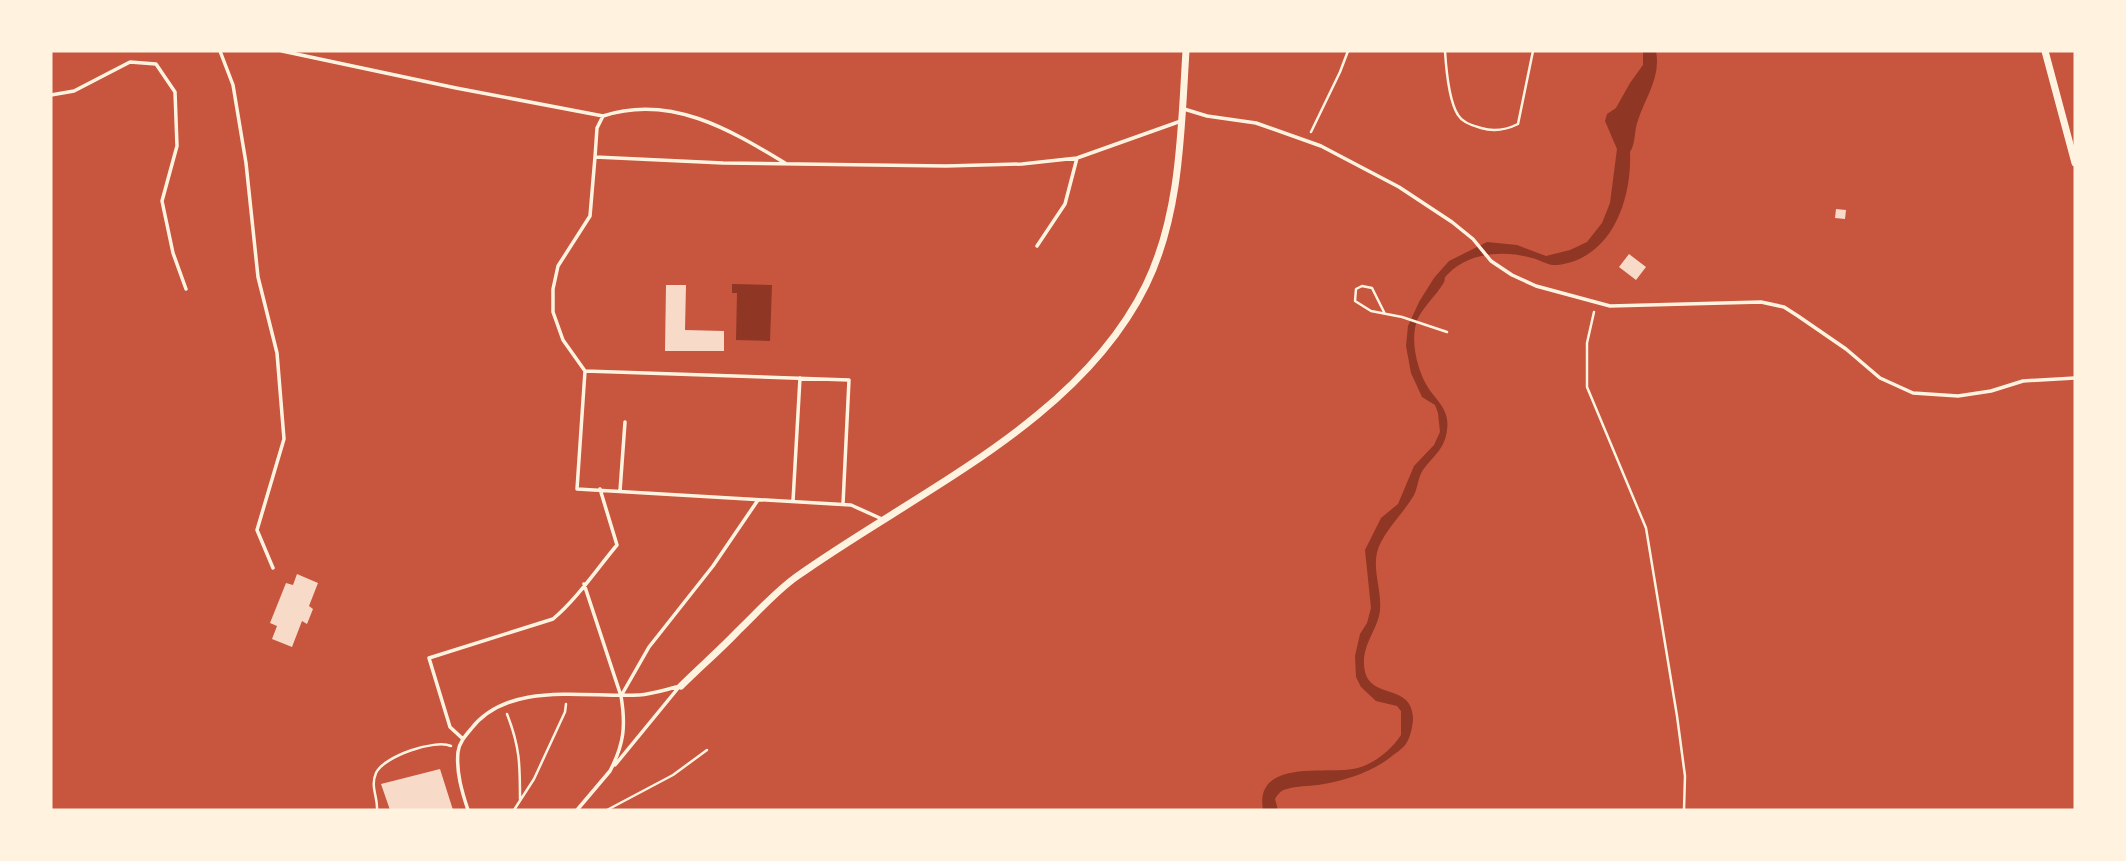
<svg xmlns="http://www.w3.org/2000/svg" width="2126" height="861" font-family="Rubik,sans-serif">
<rect width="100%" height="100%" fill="#c8553d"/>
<path fill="#8f3625" d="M1643,51h13c5,26 -10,45 -18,69 -4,10 -2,23 -8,32 2,47 -18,107 -73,113 -9,1 -16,-5 -25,-7 -27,-8 -63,-6 -84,16 -6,6 -1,3 -5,10 -7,11 -18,21 -25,34 -9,20 -1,53 11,71 9,13 21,22 18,41 -2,19 -14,26 -24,40 -5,7 -5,17 -9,25 -10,17 -24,30 -33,47 -12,22 1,44 -1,68 -2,19 -17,33 -16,54 1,38 47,17 49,53 0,7 -2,18 -6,25 -3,6 -10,10 -15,14 -21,17 -48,25 -74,29 -9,1 -22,1 -31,4 -6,1 -9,5 -12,10l3,11h-15c-9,-51 62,-36 90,-41 18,-3 38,-18 48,-34v-24l-4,-5 -21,-5 -15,-14 -5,-10 -1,-21 5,-22 7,-11 4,-15 -6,-58 16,-32 17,-14 16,-38 20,-21 6,-13 -2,-19 -3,-8 -13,-8 -11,-24 -5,-27 2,-20 11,-24 15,-24 15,-17 38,-19 30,3 29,11 24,-6 17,-8 15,-19 8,-20 7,-54 -12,-28 2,-7 9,-6 14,-25 13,-18z
M732,284l40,1 -2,56 -34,-1 1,-47h-5z"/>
<path fill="#f7dbc8" d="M1836,209l10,1 -1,9 -10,-1z
M1629,254l17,13 -10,13 -17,-13z
M666,285h20l-1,45 39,1v20h-59z
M297,574l21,9 -9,23 4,3 -6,15 -5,-3 -10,26 -20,-8 5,-13 -7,-3 16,-40 7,2z
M440,769l13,41h-63l-9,-26z"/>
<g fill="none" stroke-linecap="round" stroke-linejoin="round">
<path stroke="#fff3e0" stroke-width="2.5" d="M1445,51c1,16 4,50 13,64 4,7 15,11 23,13 13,4 25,2 37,-4l15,-73
M1311,132l29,-60 8,-21
M1384,312l-12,-24 -10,-2 -6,3 -1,12 16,10 31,6 45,15
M1594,312l-7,31v44l59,141 31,188 8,60 -1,34
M507,714c13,33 13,51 13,85
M377,810c1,-13 -7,-23 -1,-37 8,-17 59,-34 75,-27
M514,810l20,-31 31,-67 1,-8
M607,810l66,-35 34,-25"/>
<path stroke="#fff3e0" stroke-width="3.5" d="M220,51l13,34 13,78 12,114 19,76 7,86 -27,91 16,38
M282,51l174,37 147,28
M51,95l23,-4 56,-29 26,2 19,28 2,54 -15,55 11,52 13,36
M1184,109l23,7 49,7 65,23 78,41 53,35 21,17 18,22 21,14 24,11 74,20 151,-4 23,5 14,9 48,33 34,29 33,15 45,3 33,-5 32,-10 52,-3
M595,157l-5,59 -32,50 -5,23v23l10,28 22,31 -8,118 274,16 31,14
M785,163c-56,-34 -115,-69 -182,-47l-6,12 -2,29 128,6 223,3 76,-2 55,-6 104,-37
M1037,246l28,-42 12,-46
M585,371l264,9 -6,124
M620,491l5,-69
M793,501l7,-123
M584,584l37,112c5,30 3,48 -11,75
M621,696l28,-49 64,-81 45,-66
M463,739l-13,-12 -21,-69 124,-39c24,-20 43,-49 64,-74l-17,-56
M615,765l64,-78
M468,810c-6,-18 -12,-38 -10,-58 1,-9 7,-16 13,-23 38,-49 115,-31 168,-34 14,-1 28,-6 42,-9
M577,810l33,-39"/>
<path stroke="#fff3e0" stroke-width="7" d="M2045,51l30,112
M681,686c19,-19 39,-36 57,-55 19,-18 37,-39 58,-54 119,-85 283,-155 350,-292 35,-72 35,-157 40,-234"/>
</g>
<rect width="2126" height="861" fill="none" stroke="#fff3e0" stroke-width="105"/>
</svg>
